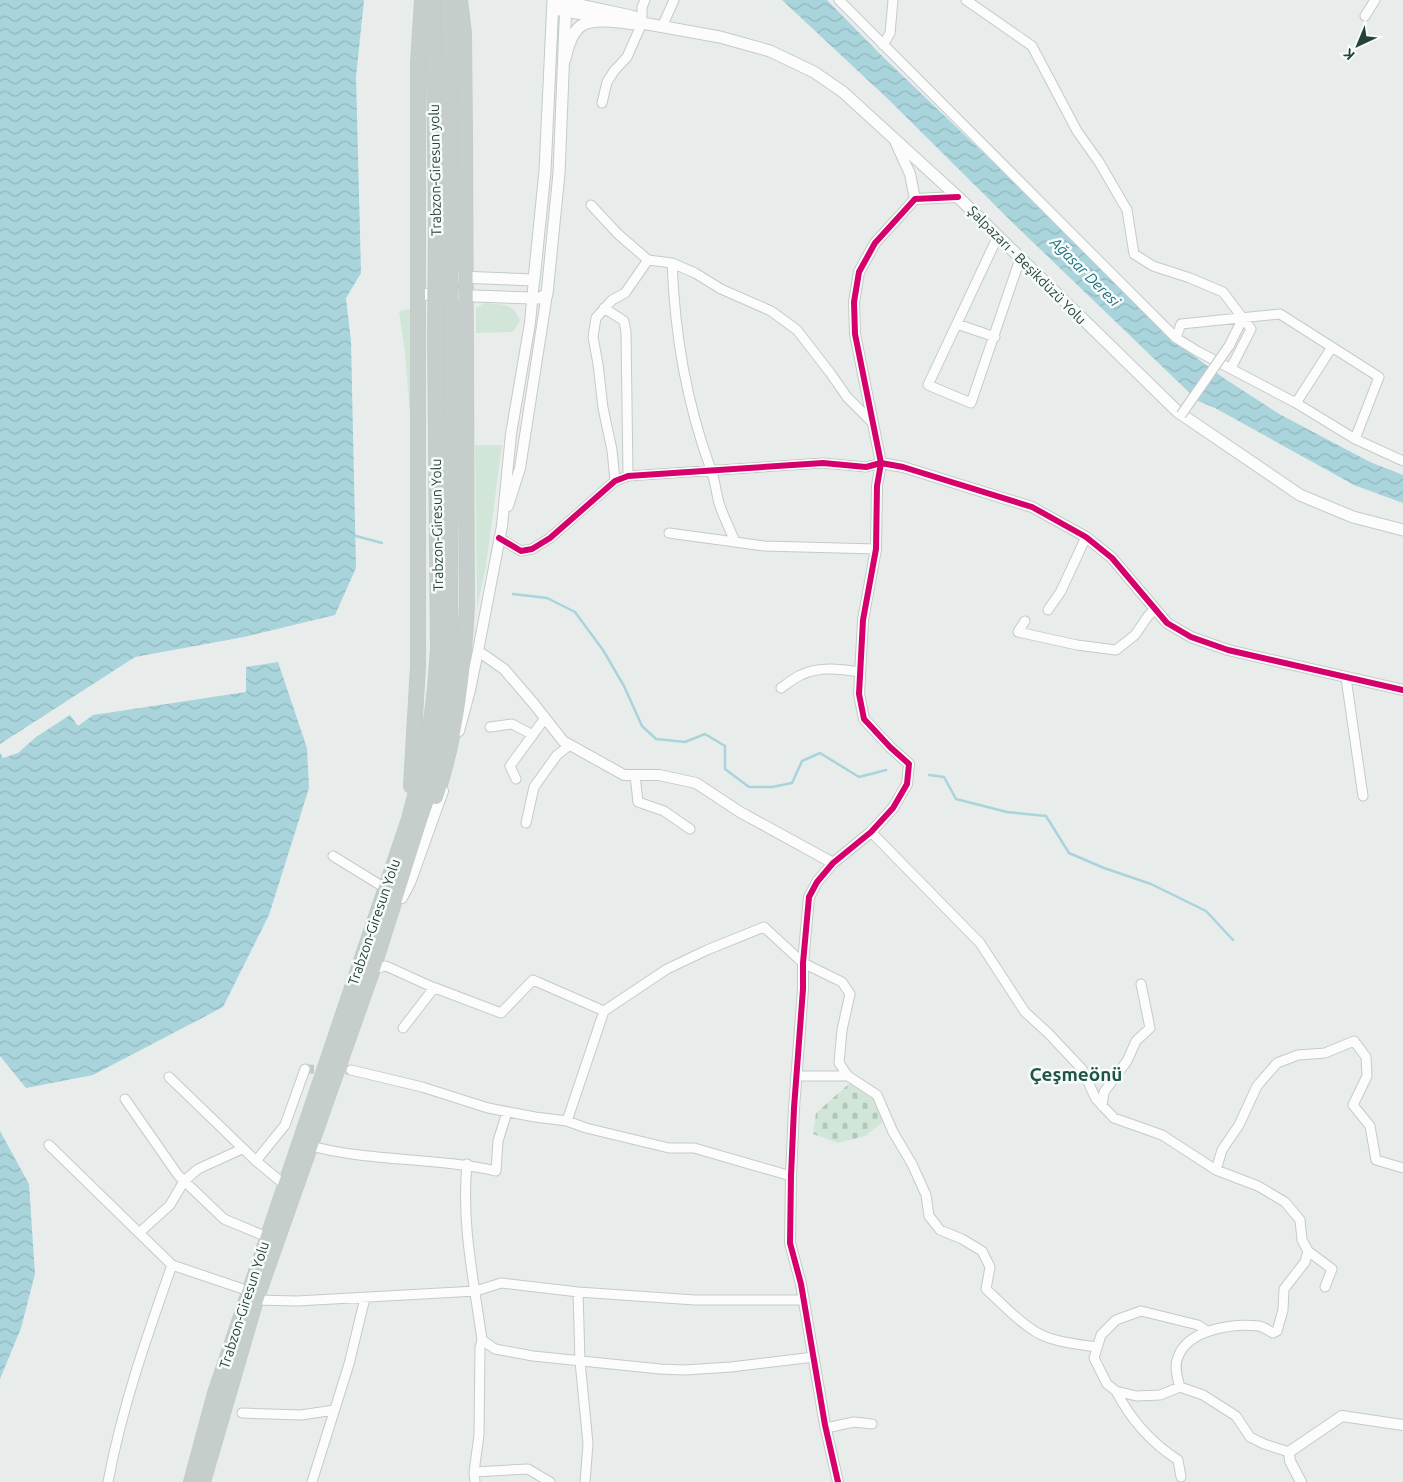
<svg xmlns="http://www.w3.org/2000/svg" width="1403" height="1482" font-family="Ubuntu,sans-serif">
<defs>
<pattern id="cemetery-stones" width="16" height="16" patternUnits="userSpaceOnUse" patternTransform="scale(1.25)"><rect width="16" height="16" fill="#d1e6d8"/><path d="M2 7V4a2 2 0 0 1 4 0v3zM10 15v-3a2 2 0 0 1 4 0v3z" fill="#b3c6ba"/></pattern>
<pattern id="water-waves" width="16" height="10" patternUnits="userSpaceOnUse" patternTransform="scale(1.25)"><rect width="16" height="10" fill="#a9d4db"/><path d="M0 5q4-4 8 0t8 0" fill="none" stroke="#91b7bd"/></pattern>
</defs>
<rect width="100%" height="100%" fill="#e8edeb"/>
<path fill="#d1e6d8" d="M484,303c18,2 30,-1 36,18l-7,11 -37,1v-25z
M412,309l-1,119 -6,-75 -6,-42z
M475,445h27l-16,121 -9,42z"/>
<path fill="url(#cemetery-stones)" d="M850,1083l23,15 10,24 -18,14 -27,7 -25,-9 3,-21z"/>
<path fill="url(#water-waves)" d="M0,0h364l-8,77 5,196 -15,25 5,44 5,226 -21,47 -91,22 -109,20 -135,87z
M782,0h45l55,56 112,107 176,175 55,41 56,36 89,47 33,13v28l-49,-18 -139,-77 -17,-7 -184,-177 -125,-124z
M278,662l29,86 2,40 -40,127 -46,92 -130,68 -67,13 -26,-32v-303l3,5 15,-5 18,-16 34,-22 8,11 15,-11 153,-23v-25z
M0,1131l29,53 6,90 -14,54 -21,51z"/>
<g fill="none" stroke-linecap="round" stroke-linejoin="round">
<path stroke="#a9d4db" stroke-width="2.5" d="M356,536l26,7
M513,594l34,4 28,14 28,38 21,36 18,40 14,13 29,3 20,-8 20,12v23l24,18h23l20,-4 10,-22 18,-8 39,24 27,-7
M929,775l15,2 12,22 51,13 39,4 23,37 35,15 47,16 55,27 27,29"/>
<path stroke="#c1cbc8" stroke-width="9" stroke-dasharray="9 4.5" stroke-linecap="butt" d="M305,1069l46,1"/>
<defs>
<path id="minor" d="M839,0l337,338 21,13 99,52 59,36 48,22
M966,0l66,46 45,85 22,31 28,48 7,44 19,12 37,12 33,14 28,37 -20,39
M1365,16l10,-16
M662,27l12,-27
M883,45l7,-12 3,-33
M602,103l5,-21 7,-11 13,-14 15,-34v-16l3,-7
M591,205l27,29 30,26 24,3 23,10 26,16 50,22 26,19 34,44 16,23 26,26
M998,236l-70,149 43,18 49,-144
M672,263c3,73 14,138 39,207 4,10 5,22 8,33 4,13 11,26 16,39l29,4 112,3
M604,308l20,13 2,11 2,144
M957,324l38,13
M1176,338l5,-14 99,-10 99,63 -24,62
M1229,346l14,-28
M1296,403l36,-56
M615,481l-3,-31 -9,-42 -5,-44 -5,-27 3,-19 16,-18 13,-7 23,-33
M669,533l66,9
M499,538l22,13 11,-2 18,-11 65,-57 13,-5 195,-13 43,4 15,-4
M1048,610l13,-19 25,-54
M1025,621l-7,11 59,13 39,5 19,-15 13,-19 6,-6
M1346,678l17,118
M781,688c7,-5 13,-10 20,-13 18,-9 40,-6 59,-3
M490,727l22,-3 21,11
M635,775l3,27 26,9 26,18
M516,779l-6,-13 35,-48
M526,823l8,-36 23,-32 13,-10
M871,832l109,111 45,69 23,21 34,36 14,30 18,19 48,17 54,35 42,16 27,16 15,18 2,20 6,11 -3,11 -21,27 -1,21 -6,21 -4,2c-4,-2 -9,-6 -14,-7 -25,-3 -71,3 -81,31 -4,9 -1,20 2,30
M333,856l52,32
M373,969l13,-3 44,20 71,27 32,-33 71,31
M403,1028l31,-40
M351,1070l71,17 66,21 47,9 32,4 19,7 83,20h25l97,28
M796,1076h52l29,19 16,37 19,32 14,31 3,21 11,14 22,9 20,12 8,16 -4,22c14,13 28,28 44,39 18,14 45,16 67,19
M169,1077l87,84 29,-36 20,-56
M125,1099l53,76 46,44 43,18
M1102,1106l2,-14 23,-31 9,-20 14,-13 -9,-44
M567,1121l37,-110 63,-42 40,-19 57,-23 39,36 39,19 8,12 -8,36 -3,33 9,13
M49,1145l123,120 77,26
M311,1146c60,16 124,11 185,25l2,-30 9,-29
M256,1161l29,24
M467,1164c-6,59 7,117 15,176l13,9 38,7 127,13 25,1 46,-3 83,-10
M1216,1170l6,-20 17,-25 18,-39 20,-23 21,-8 27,-2 29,-12 12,16 1,19 -14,29 17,21 6,34 27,8
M139,1233l31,-28 14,-24 14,-12 44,-20
M1308,1251l24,18 -7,18
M578,1292l2,69 8,83 -3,38
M256,1300l41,1 179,-10 25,-8 77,9 117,8h109
M1207,1331l-9,-6 -57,-14 -25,9 -15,15 -7,23 13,26 9,7 20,5 24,-1 20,-8 23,8 33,21 14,21 14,7 25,8
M1116,1391c15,29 34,51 62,69l3,17
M242,1413l59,2 33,-5
M826,1428l28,-6 18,2
M474,1472l54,-3 22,13
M108,1482c14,-75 39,-146 64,-217
M312,1482l37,-118 16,-66
M475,1482l-1,-10 5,-37 1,-87 2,-8"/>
<path id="tertiary" d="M895,141l15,33 5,25
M958,197l-43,2 -40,44 -16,29 -5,30 1,32 26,129 22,4 129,40 54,30 26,21 55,65 24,14 37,13 175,40
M534,280l-4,43 -19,111 -9,92 -24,125 26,18 30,35 29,37 61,34h35l37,8 44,29 93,51
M508,506l12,-38 27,-174
M459,731l11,-41 8,-39
M402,898l8,-15 33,-92
M838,1482l-13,-57 -24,-141 -11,-41 1,-67 3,-68 9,-119v-26l6,-66 8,-15 16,-19 38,-31 22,-24 14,-24 2,-20 -19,-17 -26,-28 -5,-25 4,-74 13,-71 1,-63 4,-23
M1301,1482l-11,-21 -1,-9 53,-36 61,9"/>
<path id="secondary" d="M561,1l70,15 7,2 4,5
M560,10l39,7
M565,59c8,-36 18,-41 54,-37 9,1 15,3 23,1l78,14 50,14 44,21 29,20 115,105 220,215 122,83 53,22 50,13
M459,277l75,3 11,-109 8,-171
M419,294l113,4h8l7,-4 12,-121 7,-173"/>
<path id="trunk" d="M433,0l3,223
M449,0l1,221
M411,786l7,-120v-603l4,-63
M436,797c21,-62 28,-128 31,-193l-2,-467 -1,-104 -4,-33
M191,1482l24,-89 194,-574 19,-74 7,-56 3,-41 -3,-307
M203,1482l53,-182 117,-331 54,-171 12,-49 11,-101 1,-306"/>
</defs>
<use href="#minor" stroke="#c5cac8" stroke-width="11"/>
<use href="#tertiary" stroke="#c5cac8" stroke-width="12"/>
<use href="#secondary" stroke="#c3cbc8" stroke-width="13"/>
<use href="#trunk" stroke="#c3ccc9" stroke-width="16"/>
<use href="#minor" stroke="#fcfcfc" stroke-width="9"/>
<use href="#tertiary" stroke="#fcfcfc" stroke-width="10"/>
<use href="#secondary" stroke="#fcfcfc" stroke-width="11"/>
<use href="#trunk" stroke="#c6cecc" stroke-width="14"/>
<defs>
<path id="minor-bridge" d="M1181,415l48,-69"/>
<path id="trunk-bridge" d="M450,221l1,121
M435,341l1,-118"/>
</defs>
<use href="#minor-bridge" stroke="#c5cac8" stroke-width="11" stroke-linecap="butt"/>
<use href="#trunk-bridge" stroke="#c3ccc9" stroke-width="16" stroke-linecap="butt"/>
<use href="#minor-bridge" stroke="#fcfcfc" stroke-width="9"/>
<use href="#trunk-bridge" stroke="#c6cecc" stroke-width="14"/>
<defs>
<path id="cycleway" d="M958,197l-43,2 -40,44 -16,29 -5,30 1,32 26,129 22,4 129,40 54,30 26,21 55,65 24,14 37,13 175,40
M499,538l22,13 11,-2 18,-11 65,-57 13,-5 195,-13 43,4 15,-4 -4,23 -1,63 -13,71 -4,74 5,25 26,28 19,17 -2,20 -14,24 -22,24 -38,31 -16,19 -8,15 -6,66v26l-9,119 -3,68 -1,67 11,41 24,141 13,57"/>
</defs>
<use href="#cycleway" stroke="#f7fbf9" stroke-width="9"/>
<use href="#cycleway" stroke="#d6006c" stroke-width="6"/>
</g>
<g text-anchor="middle" stroke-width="5" stroke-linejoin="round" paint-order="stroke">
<g font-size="14" fill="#24423a" stroke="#f7fbf9">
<text transform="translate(435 170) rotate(-91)" y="5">Trabzon-Giresun yolu</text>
<text transform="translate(1027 265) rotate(45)" y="5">Şalpazarı - Beşikdüzü Yolu</text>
<text transform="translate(437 525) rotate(-91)" y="5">Trabzon-Giresun Yolu</text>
<text transform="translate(374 922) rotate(-71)" y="5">Trabzon-Giresun Yolu</text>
<text transform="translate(244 1305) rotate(-72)" y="5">Trabzon-Giresun Yolu</text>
</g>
<g font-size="15" font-style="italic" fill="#1c6f80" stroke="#f7fbf9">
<text transform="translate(1085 272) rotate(45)" y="5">Ağasar Deresi</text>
</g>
<g font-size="19" font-weight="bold" fill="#1f5548" stroke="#f7fbf9">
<text x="1076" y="1081">Çeşmeönü</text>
</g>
</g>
<g transform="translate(1358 45) rotate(224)" stroke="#f7fbf9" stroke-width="4" paint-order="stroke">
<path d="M0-4L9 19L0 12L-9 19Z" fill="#24423a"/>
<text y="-8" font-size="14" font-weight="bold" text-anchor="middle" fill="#24423a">K</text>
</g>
</svg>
